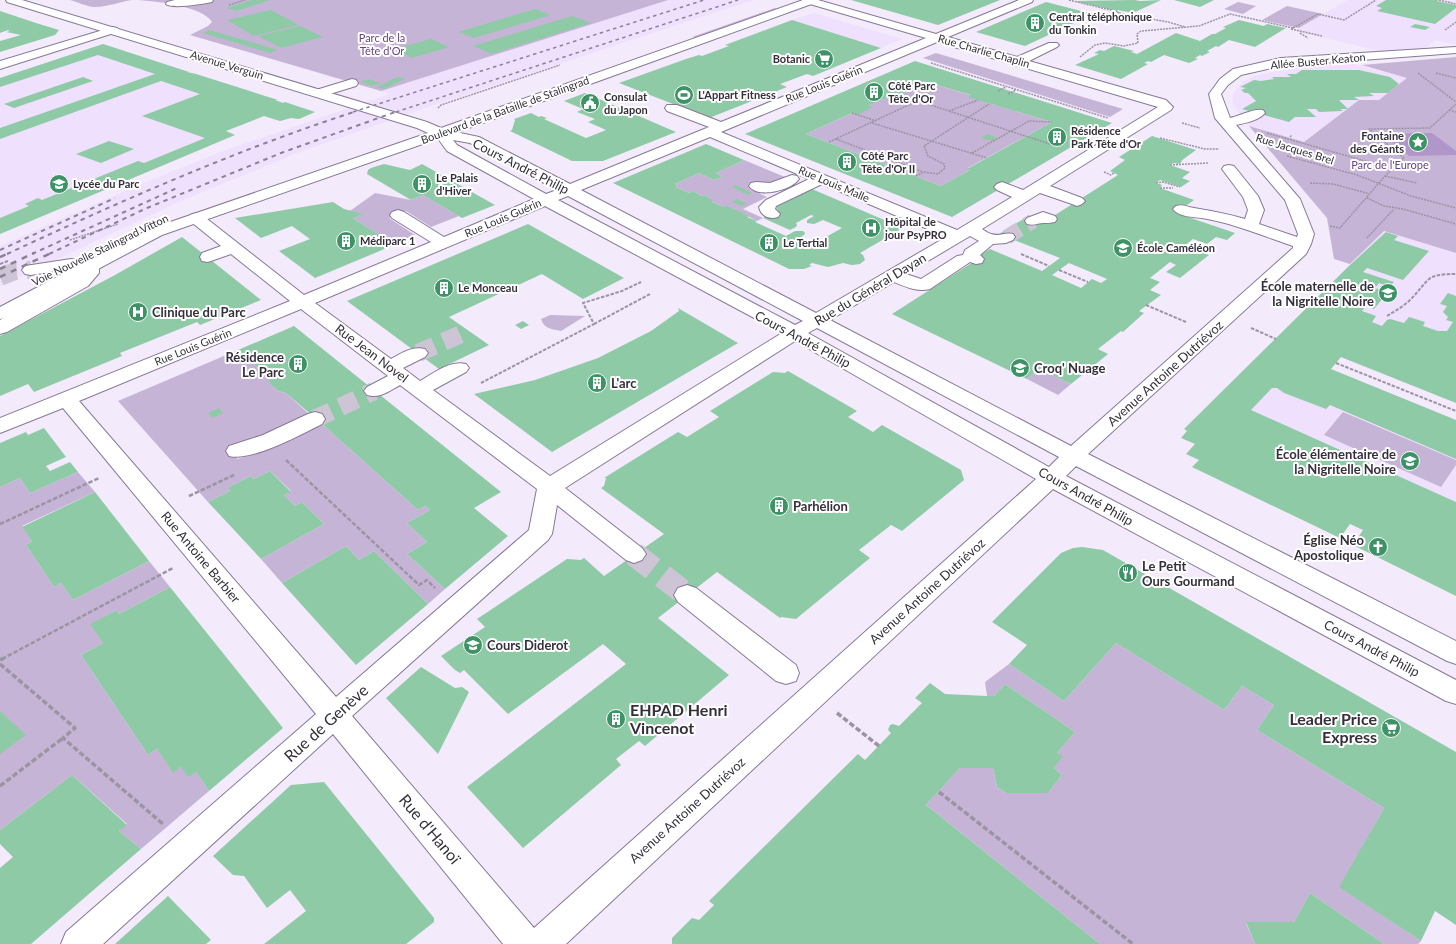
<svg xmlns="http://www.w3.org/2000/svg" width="1456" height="944" font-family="Lato,sans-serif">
<rect width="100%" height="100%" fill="#f3eafc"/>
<path fill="#efe0fe" d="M278,0h475l-319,105 -137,48 -116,48 -181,85v-40l141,-62 82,-33 167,-57 -197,-58z
M1347,0l109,1v44l-20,-5 -11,8 -44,3 -86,-20z
M814,13l88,26 -21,9 -89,-28z
M103,44l86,28h-2l6,2h3l82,26 -2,1 9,1 30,10 -16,7 -8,-1 -11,3 -16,-5 -38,15 9,4 -235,99v-156z
M1349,63l59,15 -29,22h-20l-55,42 -55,-16 -15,-20 -2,-8 3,-7 8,-9 11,-6 36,-8z
M1383,231l73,22v150l-175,-69z
M1270,346l186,74v82l-237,-105z"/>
<path fill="#c6b4d6" d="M70,0h598l-287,91 -191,-56 18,-9 4,-4c-9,-16 -61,-22 -79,-22 -12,1 -28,8 -40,7 -7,-1 -16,-5 -23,-7z
M1238,2l18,4 -13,8 -19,-5z
M1287,6l36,8 -24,14 -37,-8z
M775,8l5,2 -84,28 -4,-1z
M936,53l187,56 -13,8 -187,-59z
M1456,57v196l-72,-22 -34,33 -16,-5 -7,-41 -78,-92 55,16 55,-42h20l28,-22 -45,-13z
M923,81l64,19 -2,2 67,20 -84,46 2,2 -29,16 -135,-52z
M744,160l41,17 -16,8 -13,1 -6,3 17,8 -24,12 20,9 -6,3 -25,-13 -8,-1 -12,-5v-3l-8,-4 -2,1 -9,-5 -4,2 -13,-6 1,-2 -2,-1 24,-11 15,7 8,-3 -6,-4z
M375,193l36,7 12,-5 36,21 -28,11 -25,-16 -17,7 26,17 -23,9 -39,-26 10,-4 -13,-3z
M550,315l35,1 -24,15c-9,-2 -17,-2 -20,-12z
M238,350l32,28v6l8,7 8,2 24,22 -42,20 -32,9 1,15 34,-10 51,-25 96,86 7,-4 5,4 -23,13 20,19 -20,12 38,35 -17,15 -54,-53 -15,9 -13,-14 -64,37 -21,-24 63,-35 -22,-22 -7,4 -11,-11 7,-4 -21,-20 -16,8 -3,-3 -24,12 3,3 -22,11 -90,-101z
M1040,369l31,15 -13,11 -31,-16z
M1343,412l113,48v5l-15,22 -117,-52z
M78,472l17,20 -73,34 10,15 -6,4 28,42 7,-4 12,17 76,-39 21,26 -51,27 -2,-4 -26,14 12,19 -22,12 67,100 9,-6 16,23 8,-5 15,5 13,19 -68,58 -22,-18 8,-7 -55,-49 -72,55v-343l20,-9 10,15z
M1116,643l108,67 18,-24 32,19 -17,25 127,78 -44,79 81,54 -3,3h-34l-74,-51 -16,29 -48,1 9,21h-155l-174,-139 34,-37h33l4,19 9,6h42l14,-18 -8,-7 8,-12 -5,-3 18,-21 -70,-48 -11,12h-7l-2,-14 24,-18 55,37z"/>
<path fill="#b196ca" d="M1432,133l24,18v4l-47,1 -27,-22z"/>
<path fill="#8fcaa7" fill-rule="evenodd" d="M252,0h18l-33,11 -11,-3z
M851,0h149l-62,25z
M1135,0l5,1 21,-1 -28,13 -15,-3 -2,1 -41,-10z
M1174,0h40l-14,7z
M1386,0h53l-2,1 19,4v3l-21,16 -58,-13 5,-3 -6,-2z
M1046,2l47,12 -68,32 -49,-14z
M535,9l16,6 -77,23 -16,-6z
M271,10l28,15 -45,11 -27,-16z
M0,11l36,12 23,7 -4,5 -55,17v-11l21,-6 -15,-3 4,-1 -2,-1 -8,3z
M572,16l19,7 -99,31 -19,-8z
M792,20l89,28 -68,28 -6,-2 -27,10 7,3 -78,31 -90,-35 67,-24 13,-4 3,1 27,-10 -4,-1z
M1239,20l25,6 3,-2 19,4 -31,19 -26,-7 -11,7 -2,-1 -9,5 3,1 -8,4 -2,-1 -5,3 3,1 -9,4 -25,-8 -13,7 -3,-1 -4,2 4,1 -27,15 -46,-14 24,-11 -5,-1 6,-3 4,1 10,-5 20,5 -3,1 6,2 39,-21 24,8 12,-7h3l11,-6 -3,-1z
M1415,24l15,3 -5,3 -15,-3z
M300,26l23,11 -42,11 -23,-12z
M209,30l28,8 41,12 -8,3 -67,-20z
M431,39l18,8 -37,11 -18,-9z
M103,44l86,28h-2l9,2 82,26h-3l8,3 2,-1 30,10 -16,7 -8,-1 -11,3 -16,-5 -38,15 9,4 -235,99v-16l29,-12 -4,-2 13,-6 4,2 96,-39 6,2 61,-25 -63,-22 58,-22 -39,-13 -161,58v-11l155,-54 -57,-19 -98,32v-9z
M915,61l197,62 -160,94 -207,-83zM923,81l48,14 -3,2 84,25 -85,47 3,1 -29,16 -135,-52 46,-21 5,2 16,-8 -5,-1 20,-9 5,1 16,-7 -5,-2z
M1302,70h57l31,7 9,7 -11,9h-19l5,3 -20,1 5,3h-20l9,9h-8l3,2 -24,1 -3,-3h-9l9,8h-21l-6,5 -47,-13 14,-8 -8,-8h-3l-4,-3 5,-2 -6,-1 14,-7 7,1 13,-2 -2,-2h19l-4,-3h9z
M83,77l10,4 -79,27 -10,-4z
M398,77l7,2 -22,10 -7,-2z
M368,79l12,4 -8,3 -12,-4z
M585,93l91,39 -73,29h-31l-62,-30 2,-1 3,-10 -1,-1 17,-6 8,4 2,-1 6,2 -3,1 42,19 20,-8 -18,-8 7,-3 -18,-7 6,-3 -19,-8z
M987,134l11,4 -6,3 -11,-3z
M1152,136l44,14 -15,11 1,1 -3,2 -5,-1 -4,2 20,7 -8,6 8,3 -9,6 -21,-7 -4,3 6,2 -2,3 34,12 -18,13 59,20 -8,7 -11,-3 -9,7 -14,-5 -9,7 25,9 -29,23 -14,-6 10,-7 -6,-3 -20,16 10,4 -10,8 11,5 -22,16 5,2 -10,9 -11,10 -2,-1 -23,18 10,5 -37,30 -31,-15 -13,10 -135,-65 89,-57 -2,-1 11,-7 52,22 7,-5 11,-8 -61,-24 26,-16 16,6 77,-49 -8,-4 15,-11 -6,-3zM1069,263l38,16 -6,4 -9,-4 -11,9 -29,-13z
M109,141l25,8 -33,14 -25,-9z
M706,144l38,16 -28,13 6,4 -8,3 -15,-7 -24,11 2,1 -1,2 13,6 4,-2 9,5 2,-1 8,4v3l12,5 2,-1 6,2 17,8 -2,1 10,4 -2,1 31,14 9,-5h8l2,2 -1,2 -9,5 13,7 34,-19 -19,-8 -9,4 -7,-1v-3l7,-4 -3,-1 -15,8 1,2 -1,2 -6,3 -27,-12 15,-8 -2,-2 2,-2 34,-17 91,39 -43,25 3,2 2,5 -5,4 -8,1 -9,-2 -15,4 -16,-4 -3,2 3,1 -8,3h-15l-176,-86z
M384,164l26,6 12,-6 73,41 -33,13 -39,-23 -12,5 -44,-26 1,-4 3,-2z
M735,185l17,8 -4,2 -16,-8z
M737,199l10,5 -5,2 -10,-4z
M333,202l11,7 20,5 -11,4 41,27 -79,33 -36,-27 31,-12 -18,-13 -31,12 -26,-20z
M528,224l96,54 -41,21 -41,-25 -93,43 40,28 -50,24 -92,-68z
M1386,232l12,4 -4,4 35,11 -26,29 -36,-12 -4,4 31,10 -5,5 -10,-4 -4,5 15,5 4,4 -3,4 -8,-3 -9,11 -8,-3 -4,5 14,5 -4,6 10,4 5,-6 3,-1 14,4 5,-6 16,5 -2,4 15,5h9l6,-9 -7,-2 2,-3 -5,-5 4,-6 -7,-2 8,-11 8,3v107l-115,-46 -10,12 125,51v39l-126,-54 -4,4 -42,-16 -7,-5h-5l-21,22 205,92v94l-103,-51 10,-15 -13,-6 -10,14 -148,-71 7,-7 -13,-6 9,-10 -14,-6 6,-7 -3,-2 165,-163z
M182,237l79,63 -61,25 -3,-3 -77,31 2,3 -88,36 -6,-8 -28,12v-60l115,-61z
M678,308l60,35 -186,109 -78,-58 61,-14 63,-22 53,-27 28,-20z
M523,321l6,4 -8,4 -6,-4z
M294,326l207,166 -27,16 34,28 -63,53 -38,-35 20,-12 -20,-19 23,-13 -5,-4 -7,4 -96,-86 -36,-31 -8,-2 -8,-7v-6l-32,-28z
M788,371l69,40 -9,6 25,15 9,-7 79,45 3,10 -62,51 -11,-6 -32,25 11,8 -74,61 -15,-2 -1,1 -63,-46 -59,46 71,57 -84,71 -6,-5 -23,18 5,6 -98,83 -56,-61 159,-123 -23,-20 -95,70 -44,-44 -4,3 -5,-3 -14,-14 44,-29 -8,-8 90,-60 14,1 3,-2 20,18 60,-42 -63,-46 3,-2 2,-8h-2l74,-46 9,5 32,-20 -9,-6 63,-39 12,1z
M219,408l4,5 -10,5 -5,-5z
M44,428l22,29 -20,9 4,5 20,-9 8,10 -48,21 -10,-15 -20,9v-44l26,-11 2,3z
M270,471l21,21 -7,3 11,11 7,-4 22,22 -63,35 -53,-57 22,-11 -3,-3 24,-12 3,3z
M95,492l54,69 -76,39 -12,-17 -7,4 -28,-42 6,-4 -10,-14z
M346,546l13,14 15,-9 54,53 -72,61 -74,-82z
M1082,547l21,3 353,202v173l-21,-14 -14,30 -82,-54 45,-79 -127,-78 17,-25 -32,-19 -18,24 -108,-67 -52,58 -55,-37 18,-19 -35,-23 69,-69 12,-5z
M170,587l113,141 -74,63 -13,-19 -8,5 -7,-10 -8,6 -16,-24 -9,6 -67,-100 22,-12 -13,-19 27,-14 2,4z
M421,667l34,21 7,-1 7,5 -31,62 -52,-56z
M930,683l15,11 42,2h7l11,-12 70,48 -18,21 6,3 -9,12 8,7 -14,18h-42l-9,-6 -4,-19h-33l-34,37 174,139h-428v-6l20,-20 7,2 15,-15 -5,-4 149,-147 7,6 26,-27 -3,-3 2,-5 3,-1 6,2 23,-23 -7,-5z
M0,711l26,24 -26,19z
M72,775l55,50 -8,6 22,18 -110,95h-31v-76l13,-11 -13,-13v-14z
M324,782l110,136v4l-28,22h-142l42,-33 -16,-21 -23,18 -23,-32 -11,-1 -20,-19 78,-71z
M1310,893l74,51h-129l-9,-22h48z
M168,896l43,44 -5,4h-91z"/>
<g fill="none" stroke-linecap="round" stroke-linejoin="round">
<path stroke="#cdc5d5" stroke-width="15" stroke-dasharray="15 8" stroke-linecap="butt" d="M1007,237l26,-16"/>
<path stroke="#cdc5d5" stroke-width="18" stroke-dasharray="18 10" stroke-linecap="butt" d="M418,353l50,-22
M315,419l59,-28"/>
<path stroke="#cdc5d5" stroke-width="24" stroke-dasharray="24 12" stroke-linecap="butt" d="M634,554l53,41"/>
<path stroke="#cdc5d5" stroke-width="18" stroke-dasharray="18 10" stroke-linecap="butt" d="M0,277l15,-6 16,-1"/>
<defs>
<path id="minor" d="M175,0h38l-1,2c-9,2 -41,7 -46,2l1,-2z
M802,0h16l118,34 83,-34h14l-1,2 -84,35 69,20 32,-14h8l2,2 -2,2 -28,14 137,39 7,7 -2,3 -121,76 32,12 3,3 -3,3 -5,2 -5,-2 -32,-11 -58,36c3,2 6,4 9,5 8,3 14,-2 22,0l2,3 -2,3 -7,3 -13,1 -13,11 4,4 -2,4 -6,1 -6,-2 -40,27c-13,3 -24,-2 -36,-7l-64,38 241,126 222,-198v-2c-30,-10 -60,-23 -91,-28 -9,-1 -23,-1 -29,-9l3,-3c7,-2 11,1 18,2 18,3 34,6 51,11l3,-9 -5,-13 -21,-28 2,-3 5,-1 5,1 24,30 6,14 -5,14 38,13 1,-3 -13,-34 -70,-82 -6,-24 11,-15 13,-10 48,-11 175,-11v6l-175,13 -40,9 -13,10 -7,9 9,24c9,-2 24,-10 33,-8l2,3c-7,8 -20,10 -29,12l64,74 14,35 -3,10 -5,10 -218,200 368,187v23l-9,-3 -371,-195 -10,10 390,204v24l-10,-3 -393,-212 -487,455h-63l-170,-210 -230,210h-42l5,-12 250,-218 -253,-306 -63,25v-15l290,-117 -59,-47 -23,8 -6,-1 -2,-4 2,-4 19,-7 -31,-25 -2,-3 2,-3 6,-2 6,2 102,80 127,-53 -39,-24 -2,-3 2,-3 6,-2 6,2 40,25 90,-38 -87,-48 -13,-18 2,-3 5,-1 38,8 91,47 139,-57 -42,-16 -2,-3 2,-3h10l44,17 205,-84 -123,-36zM937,42l221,65 -135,83 -21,-8 -5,2 -3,3 3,3 15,7 -55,33 -236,-98zM710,137l99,42 -43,21 -7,7c2,9 10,13 19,10l2,-3 -5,-5 1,-3 46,-22 124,53 -130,76 -235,-123zM453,140l17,3 87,47 -11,4 -89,-49zM568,196l235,125 -8,4 -237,-125zM545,206l237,127 -232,143 -117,-86 33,-18 3,-4 -3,-4c-16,-4 -32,9 -46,17l-17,-13 22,-11 3,-4 -3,-4c-13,-3 -23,4 -34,10l-76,-56zM970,236l9,5 -14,9 -2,5 -6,1 -36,23 -15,-5zM301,309l87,67 -21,11 -3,4 3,4c13,4 22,-4 33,-10l137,104 -8,41 -193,167 -257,-296zM817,328l242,129 -10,10 -241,-134zM795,341l241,138 -502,449 -182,-212 196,-176 4,-6 5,-29 69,55 8,3 8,-3 4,-6 -4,-6 -77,-60z
M113,27l4,1 2,2 -2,2 -117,37v-8z
M352,79l4,1 2,3 -2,3 -36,11 -4,-1 -2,-3 2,-3z
M792,175l5,1 2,3c-7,11 -41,20 -50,7l2,-3 5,-1 14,1z
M1043,212l12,4 2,3 -2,3c-5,1 -7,1 -11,1 -6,0 -10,3 -17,1l-2,-3 2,-3z
M91,262l6,1 2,4v6l-11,13 -81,46 -7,2v-14l76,-42 6,-6 3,-9z
M315,412l7,2 3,5 -3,5c-20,10 -71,38 -93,32l-3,-5 3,-5 34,-11 45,-21z
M687,585l9,3 100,77 3,8 -3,8 -10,3 -10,-3 -98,-79 -4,-7 4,-7z"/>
<path id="major" d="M6,0h16l405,122 14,6 362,-128h15l-1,2 -337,122 -318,111 -156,83 -6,1v-12l74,-39 -43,7 -6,-1 -3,-4 3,-4 46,-7 6,1 2,4 -1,2 72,-37 278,-96 -11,-5 -410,-126z"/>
</defs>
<use href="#minor" stroke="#877994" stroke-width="2"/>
<use href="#major" stroke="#877994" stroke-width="2"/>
<path stroke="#9b94a3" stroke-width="1.5" stroke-dasharray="2 1" stroke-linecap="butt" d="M1069,0l50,12
M1439,0l17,4
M229,5l16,-5
M1127,14l-9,-1 50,9 17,5
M1293,28l25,-14 26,6 32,-20
M1291,29l31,7
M1445,30l11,-8
M1300,33l8,5
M1080,57l15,-12 10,-2 19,3 14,-3 -1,-9 4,-3 58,-5 31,-12 63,14
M931,63l177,55
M1418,73l38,29
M1436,73l20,5
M998,91l8,-4
M1008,94l8,-4
M900,95l159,52
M438,108l3,-3 119,-40
M1449,110l7,2
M949,111l29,-11
M852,113l24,8
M872,123l115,35
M1182,123l18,5
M1267,133l126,36
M1290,137l2,-2
M1160,138l45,11h14
M836,139l87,33
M829,142l86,-40
M972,153l57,-32 23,1
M1287,156l70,19 54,21 45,12
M1170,165l38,-2
M1104,172l7,3 3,-2
M916,176l8,-4 14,2 7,-6 -1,-4 -16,-8 -4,-10 65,-42
M1385,176l32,7
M1156,183l7,-1 17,5
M1310,183l23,1 37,10
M1160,188h13
M1367,198l17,8 19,3 53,15
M1330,226l10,2 45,-52 19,-18 -35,-29 61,-1 26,-24
M1367,238l27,-29
M70,240l48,-16"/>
<path stroke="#9b94a3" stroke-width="2" stroke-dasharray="3.5 1.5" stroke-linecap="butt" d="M1021,254l28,12
M0,264l8,-3
M1059,270l29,12
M1146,305l40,17
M1387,316c8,-5 17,-10 23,-16 20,-20 14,-26 46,-26
M594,324l56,-30
M1251,328l25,11
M1336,363l120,48
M481,383l113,-59 -11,-21 39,-12 19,-9"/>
<path stroke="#9b94a3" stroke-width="2.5" stroke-dasharray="4.5 2" stroke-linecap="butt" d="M286,460l133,125 8,-5 8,8
M189,496l45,-21
M0,524l99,-46
M2,659l171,-91"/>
<path stroke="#9b94a3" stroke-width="3.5" stroke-dasharray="5.5 2.5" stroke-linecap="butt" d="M0,660l4,-2
M0,664l75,64 -12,10 100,86
M837,713l42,33
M0,786l63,-48
M939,792l194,152"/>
<use href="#minor" fill="#fff" fill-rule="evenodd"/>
<use href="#major" fill="#fff" fill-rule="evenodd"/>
<path stroke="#898290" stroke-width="1.5" stroke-dasharray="3.5 3.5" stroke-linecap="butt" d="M353,112l351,-112
M396,112l342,-112"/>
<path stroke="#898290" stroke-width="2" stroke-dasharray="4.5 4.5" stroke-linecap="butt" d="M0,250l115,-52
M7,254c114,-53 229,-104 350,-143
M32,254l145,-66
M49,254l98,-46 134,-55 117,-42"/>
<path stroke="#898290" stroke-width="2.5" stroke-dasharray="6 6" stroke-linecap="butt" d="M0,257l9,-4
M0,269l34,-16
M0,277l51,-24"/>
</g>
<defs>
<symbol id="building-disc" viewBox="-11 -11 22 22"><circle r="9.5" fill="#3d9266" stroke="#fff"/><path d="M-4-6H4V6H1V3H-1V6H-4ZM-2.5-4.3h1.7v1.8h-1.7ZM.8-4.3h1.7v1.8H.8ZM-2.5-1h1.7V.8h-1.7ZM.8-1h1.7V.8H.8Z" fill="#fff"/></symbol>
<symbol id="supermarket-disc" viewBox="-11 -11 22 22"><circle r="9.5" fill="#3d9266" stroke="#fff"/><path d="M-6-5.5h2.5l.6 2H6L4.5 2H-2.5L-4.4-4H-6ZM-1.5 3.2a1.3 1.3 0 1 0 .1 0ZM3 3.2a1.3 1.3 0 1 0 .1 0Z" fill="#fff"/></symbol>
<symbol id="stadium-disc" viewBox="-11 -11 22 22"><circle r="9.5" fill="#3d9266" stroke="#fff"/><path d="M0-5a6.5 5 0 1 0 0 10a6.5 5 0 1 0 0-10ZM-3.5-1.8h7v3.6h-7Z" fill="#fff"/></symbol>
<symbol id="civic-disc" viewBox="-11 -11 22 22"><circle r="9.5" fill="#3d9266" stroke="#fff"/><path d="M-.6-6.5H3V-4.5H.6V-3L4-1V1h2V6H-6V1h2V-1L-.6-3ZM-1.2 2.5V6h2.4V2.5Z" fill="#fff"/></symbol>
<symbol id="sight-disc" viewBox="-11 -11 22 22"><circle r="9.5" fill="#3d9266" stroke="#fff"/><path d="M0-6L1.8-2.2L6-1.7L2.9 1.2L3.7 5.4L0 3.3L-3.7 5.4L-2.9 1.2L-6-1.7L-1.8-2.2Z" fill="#fff"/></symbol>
<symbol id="school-disc" viewBox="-11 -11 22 22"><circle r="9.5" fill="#3d9266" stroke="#fff"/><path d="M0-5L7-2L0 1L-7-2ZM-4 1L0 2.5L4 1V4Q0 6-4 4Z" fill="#fff"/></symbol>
<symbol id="hospital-disc" viewBox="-11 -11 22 22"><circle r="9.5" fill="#3d9266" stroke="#fff"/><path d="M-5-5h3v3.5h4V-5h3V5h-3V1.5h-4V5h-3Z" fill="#fff"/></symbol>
<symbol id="church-disc" viewBox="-11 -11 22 22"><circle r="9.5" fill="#3d9266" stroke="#fff"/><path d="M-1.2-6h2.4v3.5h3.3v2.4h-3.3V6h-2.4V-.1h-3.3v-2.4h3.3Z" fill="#fff"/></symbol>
<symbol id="restaurant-disc" viewBox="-11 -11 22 22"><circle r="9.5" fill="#3d9266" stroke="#fff"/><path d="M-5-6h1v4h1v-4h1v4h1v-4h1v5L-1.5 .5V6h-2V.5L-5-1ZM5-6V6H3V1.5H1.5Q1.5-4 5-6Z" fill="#fff"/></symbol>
<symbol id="university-disc" viewBox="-11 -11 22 22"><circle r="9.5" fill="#3d9266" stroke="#fff"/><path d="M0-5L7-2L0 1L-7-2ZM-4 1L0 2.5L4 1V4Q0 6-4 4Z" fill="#fff"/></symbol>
</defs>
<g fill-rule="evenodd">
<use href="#building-disc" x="1024" y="12" width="22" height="22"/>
<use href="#supermarket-disc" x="813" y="48" width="22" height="22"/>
<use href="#building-disc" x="863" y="81" width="22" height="22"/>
<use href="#stadium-disc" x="673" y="84" width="22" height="22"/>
<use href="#civic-disc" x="579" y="92" width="22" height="22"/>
<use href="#building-disc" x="1046" y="126" width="22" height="22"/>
<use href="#sight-disc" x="1407" y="131" width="22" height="22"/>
<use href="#building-disc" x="836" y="151" width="22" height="22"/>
<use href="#school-disc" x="48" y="173" width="22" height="22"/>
<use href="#building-disc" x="411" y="173" width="22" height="22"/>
<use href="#hospital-disc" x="860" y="217" width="22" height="22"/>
<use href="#building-disc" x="335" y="230" width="22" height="22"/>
<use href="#building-disc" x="758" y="232" width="22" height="22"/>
<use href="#school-disc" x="1112" y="237" width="22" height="22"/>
<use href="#building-disc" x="433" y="277" width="22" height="22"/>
<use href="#school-disc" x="1377" y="282" width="22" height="22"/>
<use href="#hospital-disc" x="127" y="301" width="22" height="22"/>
<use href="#building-disc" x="287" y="353" width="22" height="22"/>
<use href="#school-disc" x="1009" y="357" width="22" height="22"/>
<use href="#building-disc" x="586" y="372" width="22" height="22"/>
<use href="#school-disc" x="1399" y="450" width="22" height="22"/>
<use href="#building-disc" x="768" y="495" width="22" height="22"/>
<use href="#church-disc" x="1367" y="536" width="22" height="22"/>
<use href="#restaurant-disc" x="1117" y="562" width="22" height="22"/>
<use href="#university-disc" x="462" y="634" width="22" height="22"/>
<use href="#building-disc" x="605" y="708" width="22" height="22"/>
<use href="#supermarket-disc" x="1380" y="717" width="22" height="22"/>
</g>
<g text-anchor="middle" stroke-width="4" stroke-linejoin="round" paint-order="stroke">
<g font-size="11" font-weight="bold" fill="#352f3b" stroke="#fff" text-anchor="start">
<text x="1049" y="21">Central téléphonique<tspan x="1049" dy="13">du Tonkin</tspan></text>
<text x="810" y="63" text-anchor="end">Botanic</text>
<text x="888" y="90">Côté Parc<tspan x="888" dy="13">Tête d'Or</tspan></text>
<text x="698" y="99">L'Appart Fitness</text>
<text x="604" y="101">Consulat<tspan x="604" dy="13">du Japon</tspan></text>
<text x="1071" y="135">Résidence<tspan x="1071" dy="13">Park Tête d'Or</tspan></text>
<text x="1404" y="140" text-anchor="end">Fontaine<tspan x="1404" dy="13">des Géants</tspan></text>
<text x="861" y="160">Côté Parc<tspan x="861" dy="13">Tête d'Or II</tspan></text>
<text x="436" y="182">Le Palais<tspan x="436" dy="13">d'Hiver</tspan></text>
<text x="73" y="188">Lycée du Parc</text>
<text x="885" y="226">Hôpital de<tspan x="885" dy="13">jour PsyPRO</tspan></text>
<text x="360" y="245">Médiparc 1</text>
<text x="783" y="247">Le Tertial</text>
<text x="1137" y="252">École Caméléon</text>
<text x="458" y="292">Le Monceau</text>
</g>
<g font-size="11" fill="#684485" stroke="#fff">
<text x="382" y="42">Parc de la<tspan x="382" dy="13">Tête d'Or</tspan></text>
<text x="1390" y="169">Parc de l'Europe</text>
</g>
<g font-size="11" fill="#352f3b" stroke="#fff">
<text transform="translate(984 51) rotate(16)" y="4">Rue Charlie Chaplin</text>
<text transform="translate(1318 61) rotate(-5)" y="4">Allée Buster Keaton</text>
<text transform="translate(227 65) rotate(17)" y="4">Avenue Verguin</text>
<text transform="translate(824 84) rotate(-22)" y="4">Rue Louis Guérin</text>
<text transform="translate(505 110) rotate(-20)" y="4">Boulevard de la Bataille de Stalingrad</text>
<text transform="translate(1295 149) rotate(17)" y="4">Rue Jacques Brel</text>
<text transform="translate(834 184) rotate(23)" y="4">Rue Louis Malle</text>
<text transform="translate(503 218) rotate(-23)" y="4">Rue Louis Guérin</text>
<text transform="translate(100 250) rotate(-26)" y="4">Voie Nouvelle Stalingrad Vitton</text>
<text transform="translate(193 347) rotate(-22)" y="4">Rue Louis Guérin</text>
</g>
<g font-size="13" fill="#352f3b" stroke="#fff">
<text transform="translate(521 166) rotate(27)" y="5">Cours André Philip</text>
<text transform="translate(870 289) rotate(-31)" y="5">Rue du Général Dayan</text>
<text transform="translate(803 339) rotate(28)" y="5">Cours André Philip</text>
<text transform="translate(372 353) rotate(37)" y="5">Rue Jean Novel</text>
<text transform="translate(1165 373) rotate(-42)" y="5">Avenue Antoine Dutriévoz</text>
<text transform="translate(1086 496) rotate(29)" y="5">Cours André Philip</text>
<text transform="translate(201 557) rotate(50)" y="5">Rue Antoine Barbier</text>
<text transform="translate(927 591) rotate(-42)" y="5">Avenue Antoine Dutriévoz</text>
<text transform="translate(1372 648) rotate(28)" y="5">Cours André Philip</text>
<text transform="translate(687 810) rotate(-42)" y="5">Avenue Antoine Dutriévoz</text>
</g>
<g font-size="13" font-weight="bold" fill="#352f3b" stroke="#fff" text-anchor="start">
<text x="1374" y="291" text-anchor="end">École maternelle de<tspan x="1374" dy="15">la Nigritelle Noire</tspan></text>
<text x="152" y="317">Clinique du Parc</text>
<text x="284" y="362" text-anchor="end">Résidence<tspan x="284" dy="15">Le Parc</tspan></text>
<text x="1034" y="373">Croq' Nuage</text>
<text x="611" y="388">L'arc</text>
<text x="1396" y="459" text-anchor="end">École élémentaire de<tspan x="1396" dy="15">la Nigritelle Noire</tspan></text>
<text x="793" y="511">Parhélion</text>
<text x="1364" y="545" text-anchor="end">Église Néo<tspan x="1364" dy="15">Apostolique</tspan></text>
<text x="1142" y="571">Le Petit<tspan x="1142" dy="15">Ours Gourmand</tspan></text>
<text x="487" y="650">Cours Diderot</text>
</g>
<g font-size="16" font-weight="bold" fill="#352f3b" stroke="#fff" text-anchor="start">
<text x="630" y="716">EHPAD Henri<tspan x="630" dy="18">Vincenot</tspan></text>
<text x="1377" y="725" text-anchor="end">Leader Price<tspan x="1377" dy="18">Express</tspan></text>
</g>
<g font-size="16" fill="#352f3b" stroke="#fff">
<text transform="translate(326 723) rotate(-42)" y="6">Rue de Genève</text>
<text transform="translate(430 829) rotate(50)" y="6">Rue d'Hanoï</text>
</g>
</g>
</svg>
